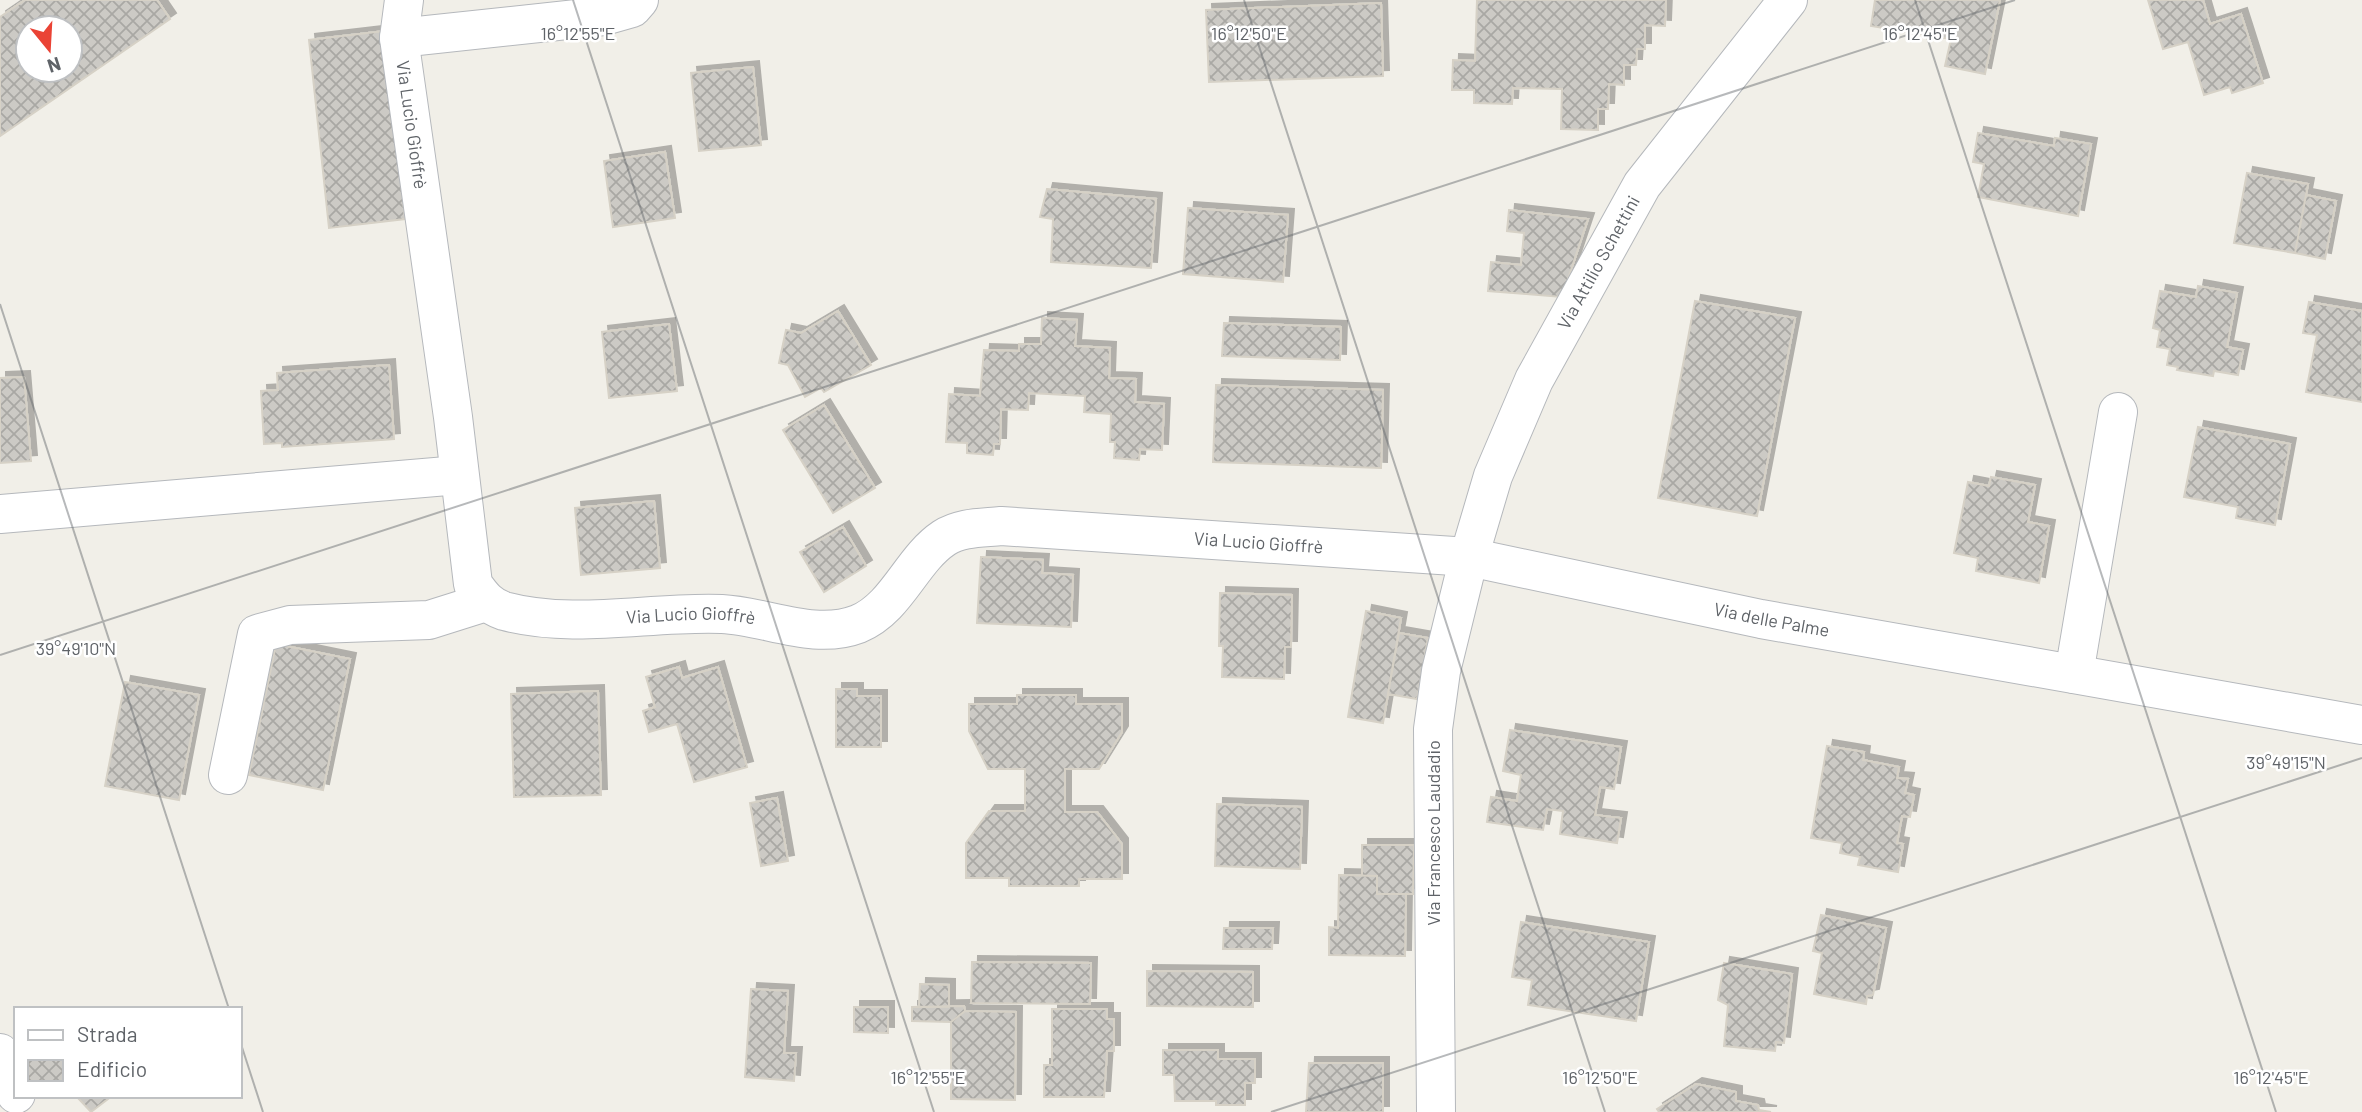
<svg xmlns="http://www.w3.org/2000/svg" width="2362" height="1112" font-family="Barlow,sans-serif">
<defs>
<pattern id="building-cross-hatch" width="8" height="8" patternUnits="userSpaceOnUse" patternTransform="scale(1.75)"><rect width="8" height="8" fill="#cccac5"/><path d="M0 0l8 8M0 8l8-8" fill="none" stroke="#a9a8a4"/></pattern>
<filter id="shadow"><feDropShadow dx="6" dy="-6" stdDeviation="0" flood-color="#0004"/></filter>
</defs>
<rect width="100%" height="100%" fill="#f1efe8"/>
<path fill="url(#building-cross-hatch)" stroke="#d6d1c6" stroke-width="2" fill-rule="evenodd" filter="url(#shadow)" d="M25,0h132l13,19 -170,117v-119zM28,28h42v42h-42z
M1477,0h189l-1,26 -20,-1v24h-8l-1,16h-12v20l-15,-1 -1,25h-10v21l-37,-1 1,-40 -49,-1 -1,16 -38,-1v-13h-22l1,-30 22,1z
M1875,0h125l-15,74 -40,-8 6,-27 -80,-13z
M2148,0h55l7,24 31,-10 22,69 -31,10 -2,-6 -26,8 -16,-53 -25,7z
M1381,3l2,73 -174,6 -3,-72z
M384,31l21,188 -76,9 -20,-188z
M753,67l8,78 -62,6 -8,-78z
M1978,133l76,13 1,-8 36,6 -13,72 -100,-19 6,-33 -11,-2z
M665,152l10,66 -62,9 -9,-66z
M2247,173l61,11 -13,69 -61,-10z
M1047,189l109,10 -5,69 -100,-6 2,-43 -13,-2z
M2306,195l30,6 -11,58 -30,-6z
M1188,208l100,7 -5,67 -100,-8z
M1509,210l79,9 -26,78 -74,-6 3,-29 30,3 3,-32 -17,-2z
M2198,286l39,7 -10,54 16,3 -5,25 -24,-4 -1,5 -36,-6 1,-3 -11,-2 3,-16 -13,-2 3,-17 -7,-2 7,-37 36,6z
M1695,301l100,17 -38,198 -99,-18z
M2309,302l53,9v91l-56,-10 11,-57 -14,-2z
M838,311l33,54 -47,27 -3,-4 -16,9 -17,-32 -9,-2 7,-33 15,3z
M1042,318l35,2 -2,26 35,2 -1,30 27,1 -1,23 29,2 -2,46 -22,-1 -1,11 -25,-2 1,-16h-5l1,-28 -27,-2 1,-16 -56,-3 -1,17 -27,-1 -1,35h-6l-1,11 -26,-2v-10l-21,-1 3,-48 31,2 4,-46 35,1v-7h22z
M1224,323l117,4 -1,33 -118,-4z
M669,324l8,67 -68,7 -7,-66z
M389,365l5,74 -112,8v-4l-18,1 -3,-53 17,-1 -1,-17z
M24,377l7,84 -31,2v-85z
M1216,385l167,5 -2,78 -168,-6z
M824,405l51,83 -42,25 -50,-83z
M2198,427l92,17 -15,81 -39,-7 2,-11 -54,-10z
M1991,477l44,8 -7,37 21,4 -10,57 -63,-12 2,-13 -24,-5 14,-71 21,4z
M654,501l6,67 -79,7 -6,-67z
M843,527l23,39 -42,26 -24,-40z
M981,557l62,3 -1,13 31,2 -2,52 -94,-4z
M1220,593l72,2 -1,52h-6l-1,32 -62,-2 1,-31h-4z
M1366,611l35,7 -18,105 -35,-6z
M1399,633l29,5 -11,61 -29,-5z
M276,644l74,15 -27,131 -74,-15z
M679,667l3,11 36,-11 29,100 -53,15 -17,-58 -28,8 -6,-21 12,-4 -9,-30z
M125,682l74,13 -20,105 -74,-14z
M836,689h21v7h24v51h-45z
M598,691l3,104 -87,2 -3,-103z
M1017,695h59v9h46v28l-23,37h-34v43h32l25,32v35h-43v7h-70v-8h-43v-35l23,-32h36v-42h-37l-19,-38v-27h48z
M1510,730l111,17 -7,42 -14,-2 -5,28 26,3 -4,25 -57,-9 3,-23 -16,-2 -4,21 -56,-8 4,-25 26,4 4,-26 -18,-4z
M1827,746l37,6 -1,8 36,7 -2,11 11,1 -3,14 9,2 -4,22 -8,-1 -5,27 6,1 -5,28 -40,-7 2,-8 -20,-4 2,-10 -31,-5z
M777,798l11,63 -27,5 -11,-63z
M1217,804l85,3 -2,62 -85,-3z
M1362,845h52l-1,49h-36v-18h-15z
M1339,875l38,1v18h29l-1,62 -76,-1v-28l9,1z
M1821,915l65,13 -13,67 -6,1 -1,8 -52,-10 8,-41 -9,-2z
M1521,922l128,20 -13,79 -108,-16 4,-25 -20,-3z
M1224,928h49l-1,21h-49z
M972,962l119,1 -1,41 -119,-1z
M1724,963l68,11 -8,69 -8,-1 -1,9 -51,-5 4,-41 -10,-5z
M1147,971l106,1v35l-106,-1z
M920,984l29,1v22h-30z
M751,989l37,2 -4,62h12l-2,28 -49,-4z
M964,1006l1,5 -14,11 -39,-1v-14z
M854,1007h34v26l-34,-1z
M1052,1009h55v10h7v32h-7l-3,46h-60v-32h8z
M965,1011l51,1 -1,88 -64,-1v-77z
M1163,1050h55v9h37v24h-10v22h-29v-4h-41l-1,-26h-11z
M1309,1063h74v49h-77z
M1696,1084l40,8v9l22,4 1,5 12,2h-112l-2,-3z
M76,1096h36l-21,16z"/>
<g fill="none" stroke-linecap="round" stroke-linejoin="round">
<defs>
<g id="minor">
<path id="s1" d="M404,0l-5,38 54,379 20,167c9,13 16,22 31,27 71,19 146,0 218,3 44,2 92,27 136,10 39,-16 53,-64 86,-86 17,-11 38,-10 57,-12l468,31 292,62 601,106"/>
<path d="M399,38l205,-22 28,-8 7,-8"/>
<path d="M0,514l459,-39"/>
<path d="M2074,674l44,-262"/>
<path d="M228,775l29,-141 33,-9 139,-5 57,-18"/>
<path d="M0,1053l16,41"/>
<path id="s2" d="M1436,1112l-3,-383 8,-58 28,-114 24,-81 41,-96 108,-195 146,-185"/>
</g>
</defs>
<use href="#minor" stroke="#b5b8bc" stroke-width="40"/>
<use href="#minor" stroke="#fff" stroke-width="38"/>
</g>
<path fill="none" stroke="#5f6368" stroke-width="2" stroke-opacity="0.45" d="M573,0l361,1112M1244,0l361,1112M1915,0l361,1112M0,304l229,705M0,655l2015,-655M240,1041l23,71M1271,1112l1091,-354"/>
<g text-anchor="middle" stroke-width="5" stroke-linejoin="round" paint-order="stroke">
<g font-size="18" fill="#5f6368" stroke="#fff">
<text dy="6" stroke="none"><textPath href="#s1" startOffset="126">Via Lucio Gioffrè</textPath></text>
<text dy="6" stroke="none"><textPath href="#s2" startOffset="882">Via Attilio Schettini</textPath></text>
<text dy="6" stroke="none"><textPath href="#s1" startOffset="1428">Via Lucio Gioffrè</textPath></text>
<text dy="6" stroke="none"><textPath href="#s1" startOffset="819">Via Lucio Gioffrè</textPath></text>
<text dy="6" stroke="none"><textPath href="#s1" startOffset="1948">Via delle Palme</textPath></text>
<text transform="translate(1434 833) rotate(-90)" y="6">Via Francesco Laudadio</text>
</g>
</g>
<g font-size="18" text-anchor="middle" fill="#5f6368" stroke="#fff" stroke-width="5" stroke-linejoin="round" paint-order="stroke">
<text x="578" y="40">16°12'55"E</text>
<text x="1249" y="40">16°12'50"E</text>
<text x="1920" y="40">16°12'45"E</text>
<text x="76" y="655">39°49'10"N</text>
<text x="2286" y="769">39°49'15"N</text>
<text x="928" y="1084">16°12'55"E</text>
<text x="1600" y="1084">16°12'50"E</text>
<text x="2271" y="1084">16°12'45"E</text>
</g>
<rect x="14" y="1007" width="228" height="91" fill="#ffffff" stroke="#bfc1c3" stroke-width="2"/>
<rect x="28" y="1030" width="35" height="10" fill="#ffffff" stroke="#bfc1c3" stroke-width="2"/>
<text x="77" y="1042" font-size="21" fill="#5f6368">Strada</text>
<rect x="28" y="1060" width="35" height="21" fill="url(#building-cross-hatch)" stroke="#bfc1c3" stroke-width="2"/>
<text x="77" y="1077" font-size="21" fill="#5f6368">Edificio</text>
<g transform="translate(49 49) rotate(162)"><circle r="33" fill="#ffffff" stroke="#bfc1c3" stroke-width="2"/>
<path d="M0-5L12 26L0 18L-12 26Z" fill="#ea4335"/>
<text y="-10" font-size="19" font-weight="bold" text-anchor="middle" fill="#5f6368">N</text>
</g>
</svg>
